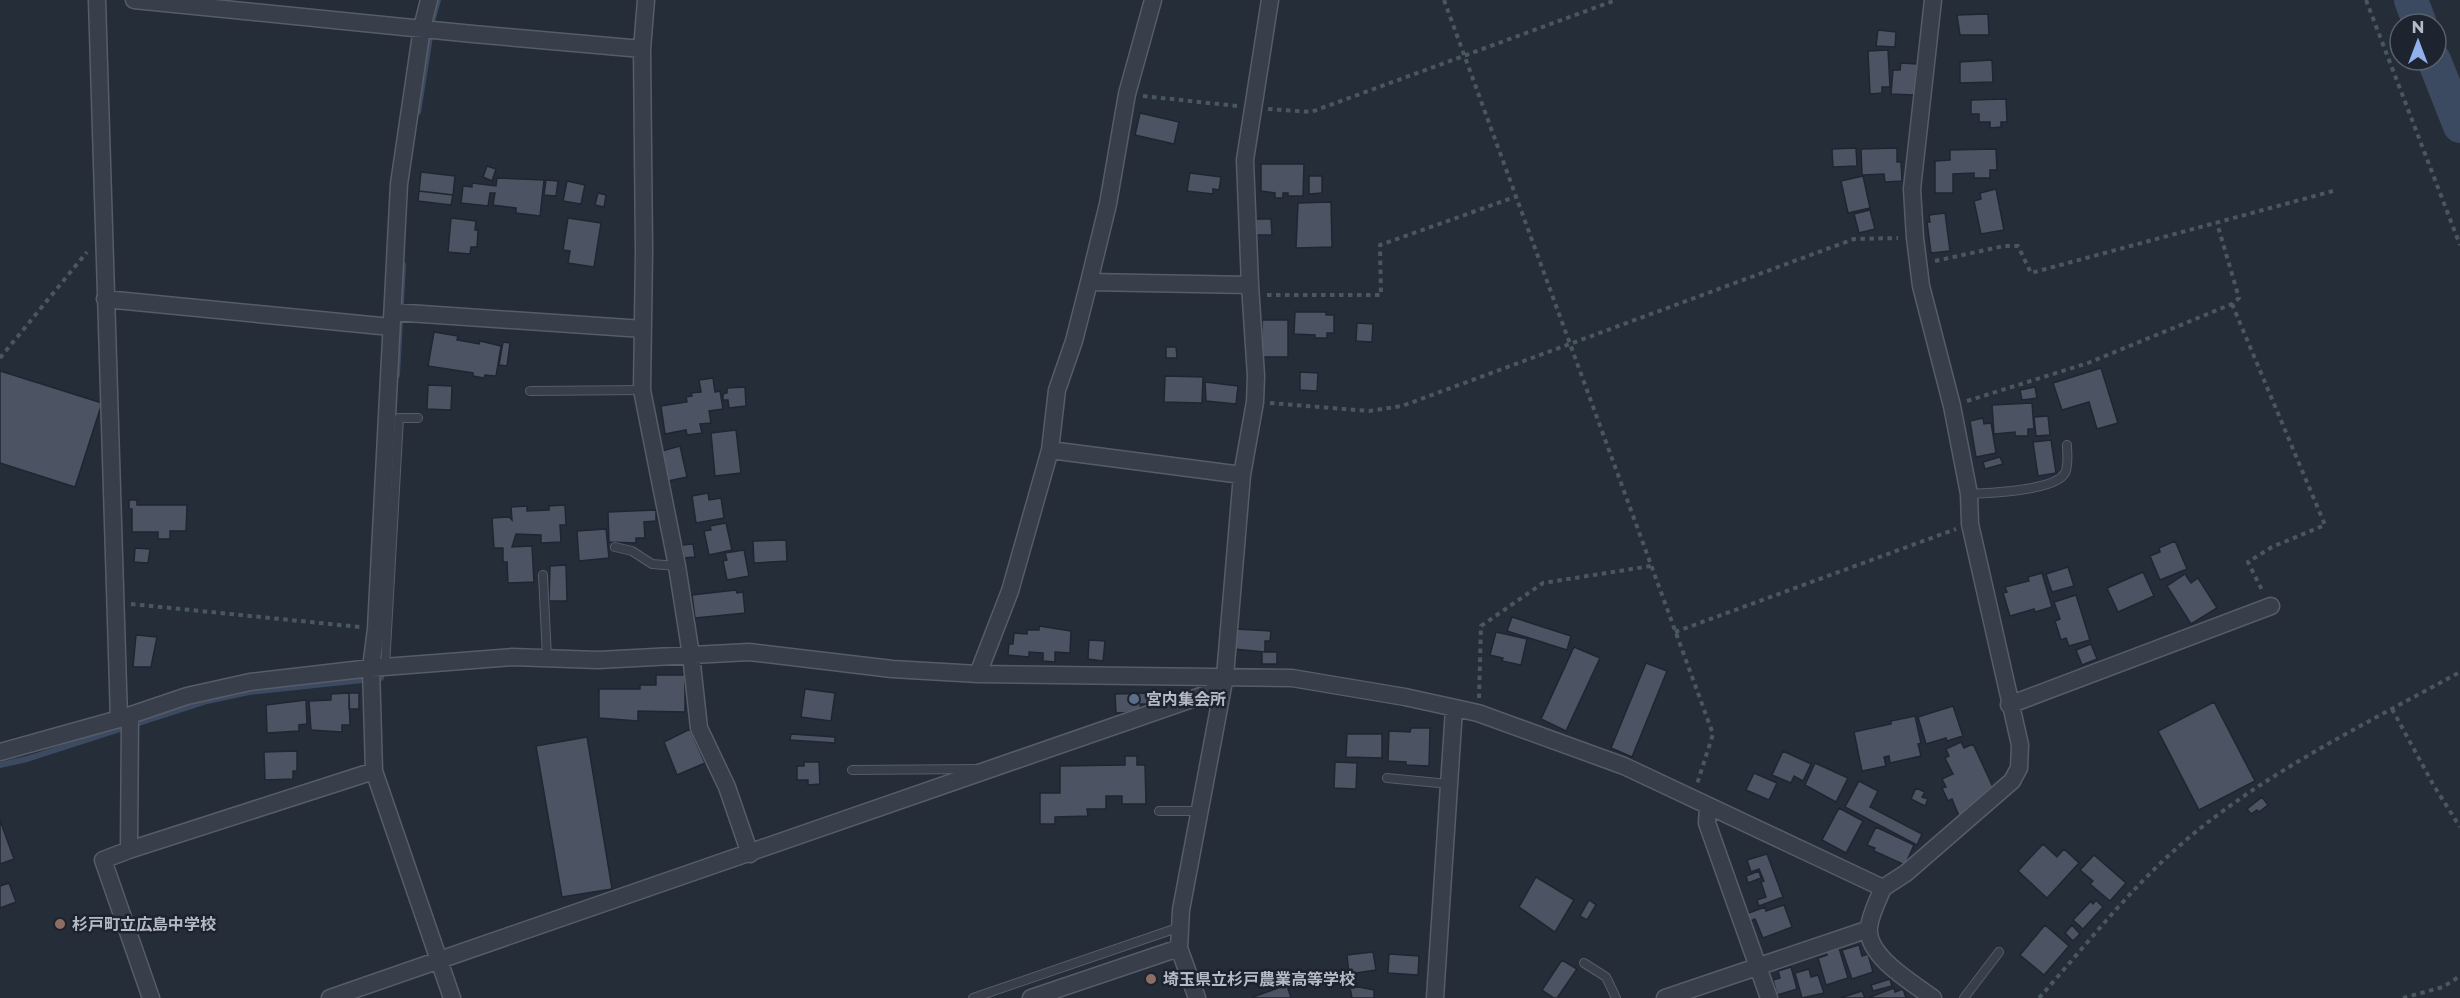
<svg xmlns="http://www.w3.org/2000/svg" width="2460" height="998" font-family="Montserrat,'Noto Sans JP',sans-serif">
<rect width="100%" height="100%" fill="#252d39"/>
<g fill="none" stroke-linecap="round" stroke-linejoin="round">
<path stroke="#3c4a61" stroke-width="6" d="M418,112l15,-94 5,-18
M397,375l6,-110
M0,765l27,-6 180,-58 42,-9 132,-14 1,-9"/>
<path stroke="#3c4a61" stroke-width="34" d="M2411,0l9,24
M2434,60l26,66"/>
</g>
<path fill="#4c5463" stroke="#202631" stroke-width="1.5" d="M1988,14l1,21h-29l-3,-20z
M1878,30l18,2 -1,15 -19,-1z
M1888,50l2,37h-8v6l-12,1 -2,-43z
M1992,60l1,22 -33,1v-21z
M1901,63l16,1 -2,31 -24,-1 2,-24h7z
M2006,99l1,23h-6v5l-11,1v-6h-11v-8h-8v-14z
M1140,113l39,9 -5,22 -39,-9z
M1856,148l1,18 -24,1 -1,-18z
M1897,148v14h4l1,19 -17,1 -1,-8 -22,1 -1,-26z
M1996,149l1,21h-7v8h-16v-5l-21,1v19h-18v-32l15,-1v-10z
M1261,164h43l-1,32h-15v-3h-5v5h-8v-5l-14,-2z
M487,166l9,3 -4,12 -9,-4z
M421,172l34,4 -2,19 -34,-4z
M1190,173l31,4 -2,13 -6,-1v5l-26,-3z
M1309,176h13v17l-13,1z
M1863,176l7,32 -22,5 -7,-32z
M497,178l47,2 -4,36 -24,-3v-5l-23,-3 2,-12h-5l-2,13 -27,-3 2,-17 9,1v-4l24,3z
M546,180l12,1 -2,15 -12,-1z
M567,181l18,4 -4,19 -18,-3z
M1996,189l8,41 -23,4 -7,-33 7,-2 -1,-6z
M419,191l34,4 -2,10 -33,-4z
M598,193l8,2 -2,12 -9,-2z
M1331,202l1,45 -36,1 2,-45z
M1870,210l5,19 -16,4 -5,-19z
M1945,213l5,38 -19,2 -4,-31h3l-1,-7z
M451,218l25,3 -1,9h3l-1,17h-6l-1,7 -22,-2z
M568,218l33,5 -7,44 -26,-4 2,-12 -7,-1z
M1256,219h15l1,16h-16z
M1295,312h31v3h8v18h-7v5h-12v-3l-21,-1z
M1262,320h26v37h-26z
M1357,323l16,1 -1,18 -16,-1z
M434,332l24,4 -1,4 22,4 1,-3 21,5 -5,30 -11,-1 -1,3 -11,-2v-3l-45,-7z
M503,342l7,1 -3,23 -8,-1z
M1166,347h10l1,11h-11z
M2101,368l17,55 -21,6 -8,-27 -27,8 -9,-27z
M0,371l102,32 -27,84 -75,-24z
M1300,372l18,1 -1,18 -17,-1z
M1165,376l38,1 -1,26 -38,-1z
M713,378l2,14 5,-1 3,18 -14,2 2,12 -11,1 2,9 -15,2 -1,-5 -21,4 -4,-28 26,-4 -1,-5 6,-1 -1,-3 10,-1 -2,-12z
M1205,382l33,4 -2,18 -30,-3z
M428,385l24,1 -1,24 -24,-1z
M745,387l1,19 -17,2 -1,-8h-5v-6l4,-1v-5z
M2035,387l2,11 -15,2 -2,-10z
M2032,403l2,26h-6v7h-13v-4l-21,2 -2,-29z
M2048,416l2,19 -14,1 -2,-19z
M1983,418l1,6 7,-1 5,30 -20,4 -6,-36z
M736,430l5,43 -26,3 -4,-43z
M2051,440l5,33 -18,3 -5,-34z
M680,446l7,31 -19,4 -6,-30z
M2000,457l3,7 -18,5 -2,-7z
M708,493l1,7 12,-2 3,20 -28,5 -4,-27z
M129,500h8v5h50l-1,26h-16v8h-12v-7h-26v-23h-3z
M565,505l1,20h-6l1,17 -20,1v-8l-25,-1 -4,13 20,-1 2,36 -26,1 -1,-21h-4v-14h-9l-2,-30 17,-1 3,3 -1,-13 16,-1v5l22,-1v-4z
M656,510v11l-12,1 1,16h-9v5l-27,-1 -1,-30z
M726,523l6,27 -23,5 -5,-24 7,-1 -1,-4z
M606,529l3,29 -30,3 -2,-30z
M786,540l1,21 -33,2 -1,-22z
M2175,541l12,28 -27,11 -10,-24 10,-4 -1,-4z
M693,544l2,13 -11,1 -2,-13z
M135,548l15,1 -2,14 -14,-1z
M744,550l5,26 -22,4 -4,-19 4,-1 -2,-7z
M566,565l1,36h-18l1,-35z
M2068,567l6,19 -22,6 -6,-18z
M2143,572l11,24 -36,16 -11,-24z
M2042,573l10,34 -17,5 -1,-3 -24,7 -7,-23 4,-1 -2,-5 24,-6 -1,-4z
M2185,574l6,9 7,-5 19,30 -26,16 -24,-38z
M736,590l1,3 6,-1 2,21 -50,5 -3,-23z
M2076,595l14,45 -21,6 -3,-8 -5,2 -6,-19 5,-2 -6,-17z
M1512,617l59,19 -4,14 -60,-19z
M1039,626l32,5 -1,22 -15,-1v10l-12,-1v-8l-14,-1v5l-21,-2 1,-11h4l1,-11 13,1v-4h12z
M1236,629l35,2 -1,10h-5v11l-31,-3z
M1496,632l31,7 -6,26 -19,-4 1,-3 -13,-3z
M136,635l21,2 -6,30h-18z
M1089,640l16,1 -2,20 -15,-2z
M2091,644l6,15 -15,6 -6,-15z
M1574,647l26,11 -34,73 -25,-12z
M1262,652h15v12h-15z
M1646,663l21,8 -35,86 -21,-9z
M656,675h29v37l-47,-1v10l-39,-3v-29h41v-4h16z
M805,689l30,4 -4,28 -30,-4z
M349,693h10v16h-10z
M349,693l1,32h-8v7l-31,-2 -2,-29 22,-1v-6z
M1152,693v11h-12l1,8 -25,1 -1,-19z
M306,700l1,24 -8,1v6l-32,2 -1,-28z
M2214,702l41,79 -56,29 -41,-79z
M1953,706l10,30 -16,5 -1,-3 -20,6 -8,-27z
M1915,716l6,27 -3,1 3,12 -31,7 -1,-7 -5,1 2,9 -24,5 -8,-39 37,-8v-3z
M1411,728h19l-1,38 -23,-1v-3l-18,-1 1,-30 21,1z
M690,729l15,34 -28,12 -13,-33z
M791,734l44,3v6l-45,-3z
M1347,734h35v24l-36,-1z
M587,737l25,152 -50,8 -26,-151z
M1961,742l3,6 9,-4 20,43 -34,29 -7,-17 -4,2 -6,-13 4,-1 -4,-8 11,-5 -8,-16 4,-2 -3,-7z
M297,751v20h-4v8l-28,1 -1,-28z
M1783,751l28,13 -8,17 -9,-5 -3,7 -19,-8z
M1125,756h12v9h8l1,39h-24v-8h-16v13h-19l1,7 -33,1v7h-15v-31h20v-27l65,-1z
M804,762h15l1,22 -12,1v-5h-11v-14h7z
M1335,762l22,1 -1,26 -22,-1z
M1815,763l33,15 -12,24 -31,-17z
M1754,773l23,10 -8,17 -23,-10z
M1859,781l19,10 -8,16 52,27 -5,11 -72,-38z
M1916,788l9,4 -3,5 6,2 -3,7 -14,-7z
M2262,797l6,8 -9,7 -2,-2 -6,4 -4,-5z
M1839,808l24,13 -17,32 -24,-13z
M0,820l14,39 -14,5z
M1876,827l38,18 -9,20 -31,-14 1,-3 -8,-3z
M2043,844l14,13 7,-8 15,14 -32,35 -29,-27z
M1767,854l16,43 -24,9 -2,-6 9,-3 -5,-15 3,-1 -5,-12 -8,3 -4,-12z
M2094,855l32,28 -16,18 -20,-17 3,-3 -13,-11z
M1759,871l2,7 -13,5 -2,-7z
M1536,877l38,23 -19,32 -36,-25z
M9,883l7,19 -16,6v-22z
M1589,900l7,5 -9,15 -7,-4z
M2096,900l7,7 -20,22 -10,-9 18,-19 2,3z
M1784,905l8,22 -29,11 -8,-19 -7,3 -2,-8 19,-7 1,4z
M2045,925l24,21 -25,29 -24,-20z
M2072,925l8,9 -7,7 -8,-8z
M1859,945l3,11 6,-2 5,18 -21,7 -10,-29z
M1839,948l9,30 -22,7 -8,-27 9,-3 -1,-3z
M1373,952l3,18 -27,4 -2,-19z
M1389,954l30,2 -1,19 -30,-2z
M1562,960l15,9 -20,29h-3l-12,-8z
M1791,967l6,22 -20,6 -4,-15 7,-2 -2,-7z
M1809,969l2,8 7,-2 6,18 -22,5 -7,-25z
M1890,979l2,7 -19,5 -2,-6z
M1287,985l4,13h-37l-1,-1z
M1359,987l15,3v8h-22l-2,-10z
M1894,988l1,4 8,-3 3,9h-38z
M1862,991l3,7h-25z"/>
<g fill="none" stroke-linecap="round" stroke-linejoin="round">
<defs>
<path id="lane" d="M530,391l112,-1
M1969,494c19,-1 86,-3 96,-21 4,-8 2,-20 2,-28
M615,547l17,4 20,13 25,2
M543,575l4,83
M385,667l14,-249h19
M852,770l123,-1
M1387,778l62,6
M1159,811h39
M1584,963l22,14 10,21
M973,998l207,-71
M1964,998l35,-46"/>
<path id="street" d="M97,0l22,719
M134,0l339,34 169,15
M429,0l-7,28 -23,156 -23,445 -5,39 3,103 78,227
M646,0l-4,49 2,203 -2,138 35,176 14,89 8,73 28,59 23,67
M1089,282l161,3
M105,299l286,28
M393,312l250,17
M1050,450l192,25
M978,674l32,-83 40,-141 7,-60 17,-49 15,-59 19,-78 19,-110 26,-94
M2009,705l262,-99
M130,716l-1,134 -26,10 48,138
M0,752l119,-33 68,-23 63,-14 121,-14 141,-11 86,3 151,-8 143,17 86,5 314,4 113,19 73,16 146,53 259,122c-5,12 -13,27 -14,40 -3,28 44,55 64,70
M1708,807l-1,16 62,175
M129,850l245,-79
M1883,888l23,-15 106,-92 7,-13 1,-23 -50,-221 -1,-30 -17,-88 -31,-120 -6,-48 -3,-49 21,-189
M1179,948l2,-38 44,-234 17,-201 13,-73 1,-26 -6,-91 -5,-125 25,-160
M330,998l891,-309
M1031,998l148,-50 18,50
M1435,998l19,-289
M1665,998l204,-69"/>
</defs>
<use href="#lane" stroke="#575d68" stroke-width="10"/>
<use href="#street" stroke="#575d68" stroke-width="19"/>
<path stroke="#49585c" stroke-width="4" stroke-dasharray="4.5 4.5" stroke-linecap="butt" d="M1444,0l269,734 -16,50
M2366,0l94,245
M1143,96l94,10
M1268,109l43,3 305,-112
M1935,261l69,-15h14l13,27 302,-82
M1267,295h114l-1,-50 135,-48
M2232,304l93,221 -53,22 -24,15 15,30
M0,358l87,-106
M1967,401l121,-38 144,-59 7,-6 -22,-75
M1270,403l99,8 33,-5 452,-167 44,-1
M131,604l229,23
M1675,632l281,-103
M1479,698l2,-72 62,-43 108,-17
M2392,709l42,77 26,41
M2039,998c49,-55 96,-116 153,-163 80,-66 177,-113 268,-163
M2403,998l40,-11 17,-11"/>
<use href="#lane" stroke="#393f4a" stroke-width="8"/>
<use href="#street" stroke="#393f4a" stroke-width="16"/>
</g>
<circle fill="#5c6f8a" stroke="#1e242f" stroke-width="2" cx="1134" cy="699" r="6"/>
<g fill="#8d6e63" stroke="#1e242f" stroke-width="2">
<circle cx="60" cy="924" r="6"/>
<circle cx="1151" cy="979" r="6"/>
</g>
<g text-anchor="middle" stroke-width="5" stroke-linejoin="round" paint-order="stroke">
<g font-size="16" font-weight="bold" fill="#b4bac6" stroke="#1e242f" text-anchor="start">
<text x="1146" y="705">宮内集会所</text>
<text x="72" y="930">杉戸町立広島中学校</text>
<text x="1163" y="985">埼玉県立杉戸農業高等学校</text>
</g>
</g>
<g transform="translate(2418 42)"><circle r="28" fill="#1e242f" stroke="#5a606b" stroke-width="1.5"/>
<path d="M0-4.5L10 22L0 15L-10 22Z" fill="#91b1ed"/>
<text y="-9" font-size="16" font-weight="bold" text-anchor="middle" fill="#b4bac6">N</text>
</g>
</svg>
